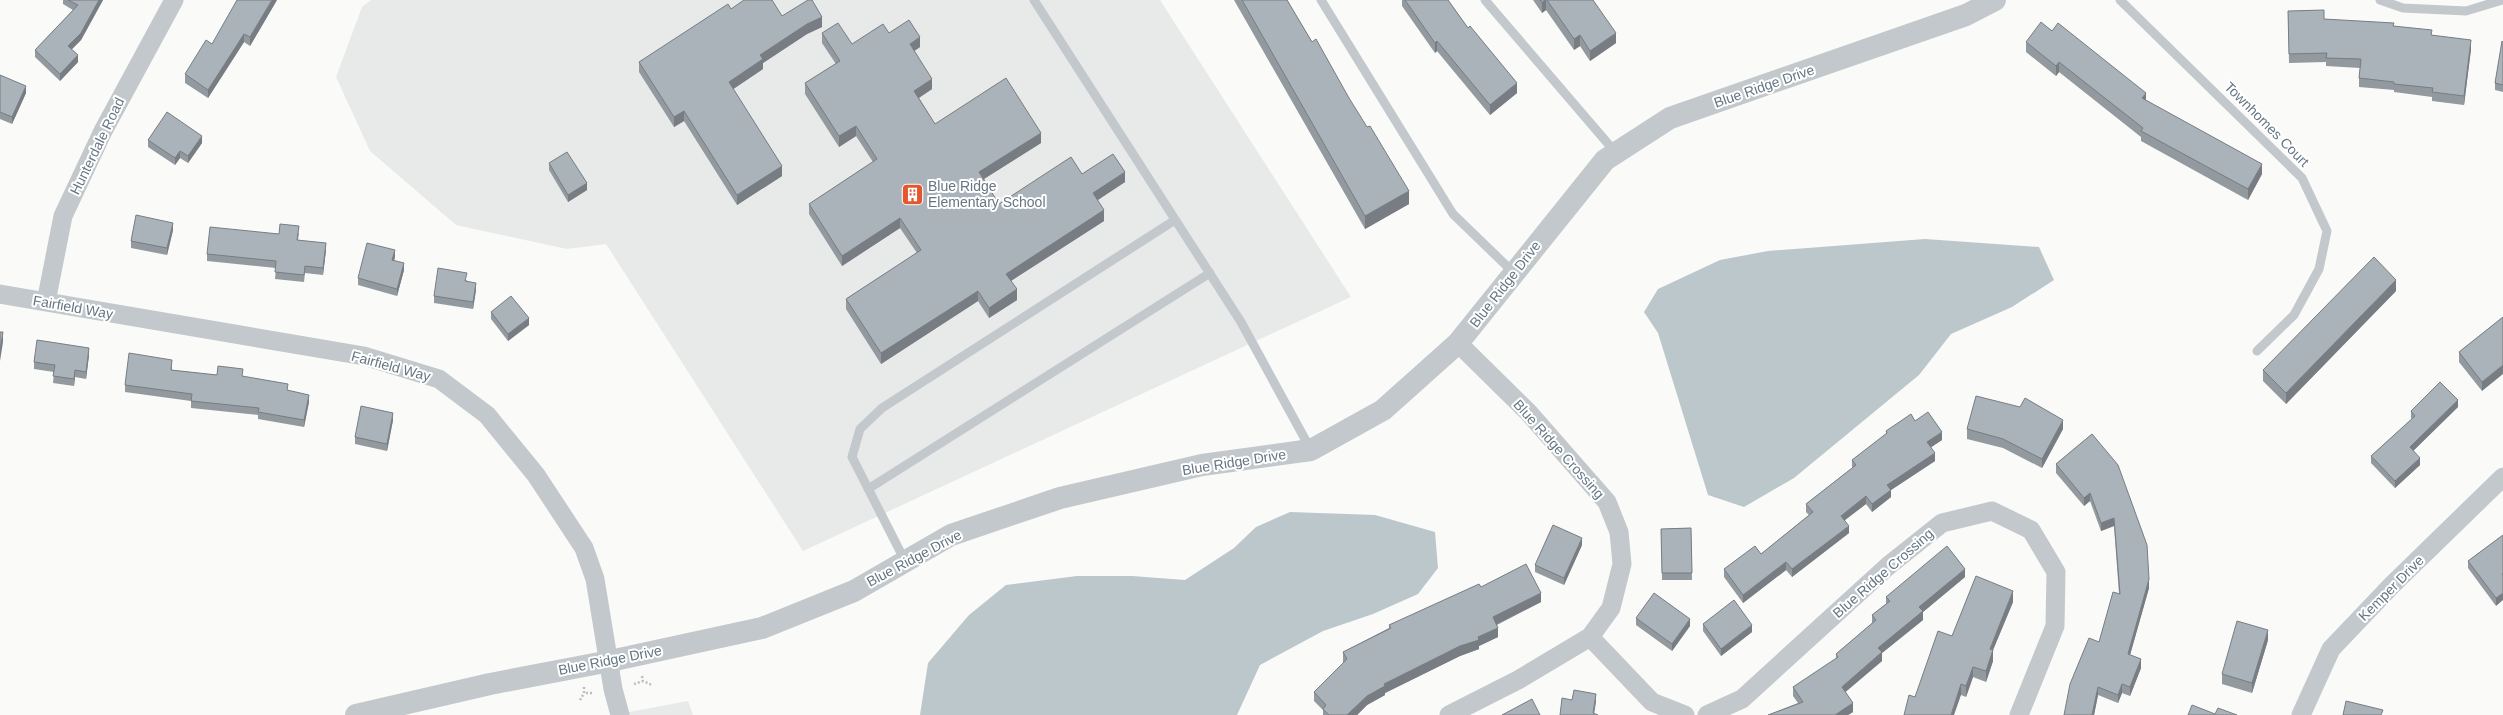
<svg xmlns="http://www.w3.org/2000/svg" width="2503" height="715" font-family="Helvetica,sans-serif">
<rect width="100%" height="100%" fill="#fafaf8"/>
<path fill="#e8e9e9" d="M371,0h789l191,297 -548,254 -197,-307 -39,5 -111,-24 -86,-74 -34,-74 26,-70z
M688,701l5,14h-80z"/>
<path fill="#bbc7cb" d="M1925,239l114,8 15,33 -42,27 -61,27 -32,41 -125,103 -50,29 -36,-12 -50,-162 -14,-21 14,-23 62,-29 48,-9z
M1290,512l85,3 60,17 3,36 -20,26 -45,20 -50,17 -63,34 -23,50h-317l8,-52 41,-48 37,-30 71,-9h55l53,4 49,-32 22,-21z"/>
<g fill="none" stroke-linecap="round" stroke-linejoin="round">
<path stroke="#bbbfc2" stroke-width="2.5" stroke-dasharray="2 2" stroke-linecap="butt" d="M642,676l1,5 9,4
M634,684l9,-3
M584,687v6h9
M580,700l4,-7"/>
<path stroke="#c3c8cc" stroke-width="9" d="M1034,0l207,322 70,128
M1321,0l132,214 61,59
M1485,0l131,153
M2120,0l182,178 25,53 -8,38 -25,46 -37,36
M2380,0l23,8 63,3 36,-11
M868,489l342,-216
M905,561l-53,-104 8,-28 22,-21 293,-188"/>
<path stroke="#c3c8cc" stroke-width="19" d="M0,294l364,62 75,23 48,36 49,60 48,73 11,31 18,110 7,26
M46,302l17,-86 40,-85 71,-131
M1458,343l71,70 78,89 12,30 3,32 -11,44 -21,29
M1449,715l69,-35 72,-43 62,65 33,13
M1707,715l35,-16 146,-133 54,-43 50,-12 39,19 25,42 -1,54 -36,89
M2301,715l30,-66 61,-64 111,-108"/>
<path stroke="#c3c8cc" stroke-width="22" d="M356,715l134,-31 120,-23 152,-33 92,-37 97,-56 109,-37 142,-33 109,-15 72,-40 75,-67 147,-183 65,-42 296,-103 29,-15"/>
</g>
<path fill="#929a9f" d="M63,0h40l-22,40 -10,10 7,12 -18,19 -25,-24v-7l38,-40 -10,-6z
M277,0l-27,46 -6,-4 -36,56 -23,-15v-9l27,-30z
M1234,0h53l122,204 -44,25z
M1402,0h46l20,28 49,65 -27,22 -53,-64 -2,2 -33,-47z
M1533,0h60l23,43 -26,18 -10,-15 -6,4 -28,-40 -4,3z
M731,9l51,7 40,11 -15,7 -44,29v6l-30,20 49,87 -45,29 -53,-84 -10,6 -35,-55v-10z
M2288,11l36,8 70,7 38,9 39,14 -7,56 -32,-4v-4l-38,-5v-2l-35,-3v-9l1,-10 -34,-2v-4l-37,1z
M822,33l30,11 37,-11 31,14 -6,4 18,38 -13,9 16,26 106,19 -57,36 15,25 83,-30 43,8 -27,18 6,21 -93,60 6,19 -28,18 -11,-17 -97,63 -35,-55v-10l71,-46 -17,-25 -58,38 -33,-52v-10l64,-42 -17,-26 -17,11 -34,-53v-11l31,-19 -14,-21z
M2026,42l120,58 116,74 -14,26 -107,-59v-4l-82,-65 -3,4 -30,-24z
M2503,42v50l-8,-2v-7z
M0,76l26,17 -14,31 -12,-5z
M148,140l54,3 -14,20 -8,-5 -5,7 -27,-18z
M549,163l38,27 -19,12 -19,-32z
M173,230l-6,25 -36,-7v-7z
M299,233l-1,7 28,10 -3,25 -18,-2 -1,9 -29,-3 1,-11 -69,-7v-7l72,-20z
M395,257l-1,4 10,9 -7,26 -39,-11v-7z
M467,280v2l9,8 -3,19 -39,-6v-7z
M2396,291l-110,113 -23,-23v-11z
M491,312l38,13 -21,16 -17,-22z
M2503,317l-21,74 -23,-29v-10z
M89,355l-3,24 -11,-2 -1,9 -21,-3 1,-11 -20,-3v-7z
M172,367v3l45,5 26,1 45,15 21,11 -5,25 -46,-8v-4l-67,-7v-7l-66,-9v-7z
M2458,407l-45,44 7,14 -25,23 -24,-25v-7l41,-37 -1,-1v-7z
M393,420l-6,31 -32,-7v-7z
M1915,421l27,19 -11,7 4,14 -44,29v7l-19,15 -6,-8 -21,16 4,13 -57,44 -6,-7 -43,33 -19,-26v-8l37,-15 48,-39 -3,-3v-8l46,-36v-8l34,-25v-4z
M1967,429h96l-21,39 -39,-20 -36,-9z
M2092,434l57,154 -19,67 11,13 -11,28 -8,-3 -4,10 -20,-8 -4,20h-30l35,-73 20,-48 -5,-68 -13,5 -11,-30 -6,5 -28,-33v-9z
M1691,528l1,52h-30l-1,-51z
M2503,535l-7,71 -28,-38v-7z
M1582,545l-18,40 -29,-13v-7z
M1965,577l-42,35v8l-41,33v8l-37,31 8,20 -5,3h-80l30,-12 -5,-7v-9l43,-28v-5l36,-31v-8l14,-11v-7z
M1481,587l60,15 -44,23 1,12 -19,9v3l-19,7 -75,37v2l-18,10 -10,10h-34v-5l-9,-9v-9l29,-29v-11l46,-24v-3z
M2013,602l-20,48v11l-7,21 -13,-5 -7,20 -5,-2 -46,2 37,-61z
M1636,618l54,8 -18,25 -36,-26z
M1703,624l49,8 -31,24 -18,-25z
M2268,640l-16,53 -30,-9v-10z"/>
<path fill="#777d82" d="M99,0h4l-22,40 -13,13v-7z
M272,0h5l-27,46v-9z
M1545,0h1v10l-4,3v-10z
M822,17v10l-15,7 -44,29v6l-34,23v-10l31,-27 47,-31z
M1616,33v10l-26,18v-10z
M244,34v8l-36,56v-8z
M1580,35v11l-6,4v-11z
M920,37v10l-10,7v-10z
M2471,40v9l-7,56v-9z
M1437,41v10l-2,2v-10z
M78,55v7l-18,19v-7z
M2059,62v10l-3,4v-10z
M932,79v10l-18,12v-10z
M1517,83v10l-27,22v-10z
M26,86v7l-14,31v-7z
M2146,93v10l-4,-5z
M684,111v10l-10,6v-10z
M856,126v10l-17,11v-11z
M1041,133v10l-62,39v-10z
M202,136v7l-14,20v-7z
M180,151v7l-5,7v-7z
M2262,164v10l-14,26v-11z
M782,166v10l-45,29v-10z
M1125,172v10l-32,21v-10z
M587,183v7l-19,12v-7z
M1409,191v13l-44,25v-13z
M1104,210v11l-98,63v-10z
M900,218v10l-58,38v-10z
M173,223v7l-6,25v-7z
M326,243v7l-3,25v-7z
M395,250v7l-3,10v-7z
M404,263v7l-7,26v-7z
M2396,280v11l-110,113v-11z
M476,283v7l-3,19v-7z
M1017,289v11l-28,18v-10z
M978,291v10l-97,63v-11z
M529,318v7l-21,16v-7z
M3,332v10l-3,19v-10z
M89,348v7l-3,24v-7z
M2503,365v9l-21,17v-9z
M75,370v7l-1,9v-7z
M309,395v7l-5,25v-7z
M2458,400v7l-48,47v-7z
M393,413v7l-6,31v-7z
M2063,420v9l-21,39v-9z
M1942,432v8l-15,10v-8z
M1935,453v8l-44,29v7l-19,15v-8l15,-19z
M2420,458v7l-25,23v-7z
M2090,493v8l-6,5v-8z
M1866,496v8l-25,19v-7z
M2114,518v8l-13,5v-8z
M1849,526v7l-57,44v-8z
M1582,538v7l-18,40v-7z
M1786,562v8l-43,33v-8z
M1965,569v8l-42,35v8l-41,33v8l-40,34v-8l36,-39 41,-41z
M2149,579v9l-21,74v-8z
M2013,591v11l-20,48v11l-7,21v-11l4,-22z
M1541,593v9l-48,24v-9z
M2503,593v7l-7,6v-8z
M1690,619v7l-18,25v-7z
M1752,625v7l-31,24v-7z
M1498,628v9l-19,9v3l-19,7 -75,37v2l-18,10 -10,10h-10l20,-19 17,-12 94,-47z
M2268,630v10l-16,53v-10z
M2141,659v9l-11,28v-9z
M1973,667v10l-7,20v-11z
M1961,684v11l-7,20h-3z
M2122,684v9l-4,10v-8z
M2098,687v8l-4,20h-2z
M1596,694v8l-2,13h-1z
M1853,703v9l-5,3h-13z"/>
<path fill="#aab3b9" stroke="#777d82" d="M68,0h31l-18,33 -13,13 10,9 -18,19 -25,-24 43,-45z
M237,0h35l-22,37 -6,-3 -36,56 -23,-16 21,-34 6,4z
M744,0h28l10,16 26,-16h4l10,17 -15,7 -47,31 3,4 -34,23 53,84 -45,29 -53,-84 -10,6 -35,-55 89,-58 3,5z
M1242,0h45l25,42 4,-3 33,59 18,29 3,-1 39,65 -44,25z
M1405,0h43l20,28 2,-2 47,57 -27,22 -53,-64 -2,2z
M1540,0h5l-3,3z
M1547,0h46l23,33 -26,18 -10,-16 -6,4z
M2324,10v9l70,4 -1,3 39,4 -1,5 40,5 -7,56 -32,-4 1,-4 -39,-4v-2l-35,-4 2,-19 -35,-1 1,-5 -38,1 -1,-43z
M909,20l11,17 -10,7 22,35 -18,12 21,33 71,-46 35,55 -62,39 20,32 72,-47 11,17 31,-20 12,18 -32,21 11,17 -98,64 11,15 -28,19 -11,-17 -97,62 -35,-54 75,-49 -21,-32 -58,38 -33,-52 68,-45 -21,-33 -17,10 -34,-53 35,-22 -18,-28 16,-10 14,21 31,-20 6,9z
M2041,22l11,9 6,-8 88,70 -4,5 120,66 -14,25 -107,-58 2,-3 -84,-66 -3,4 -30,-24z
M2502,41l1,1v43l-8,-2z
M0,75l26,11 -14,31 -12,-5z
M167,112l35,24 -14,20 -8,-5 -5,7 -27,-18z
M567,152l20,31 -19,12 -19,-32z
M136,215l37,8 -6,25 -36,-7z
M280,224l19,2 -2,14 29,3 -3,25 -18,-2 -1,9 -29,-3 1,-11 -69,-7 3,-27 69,7z
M367,243l28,7 -3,10 12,3 -7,26 -39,-11z
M2374,257l22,23 -110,113 -23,-23z
M438,268l29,5 -2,8 11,2 -3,19 -39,-6z
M511,296l18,22 -21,16 -17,-22z
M2503,317v48l-21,17 -23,-30z
M0,332h3l-3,19z
M37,340l52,8 -3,24 -11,-2 -1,9 -21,-3 2,-11 -21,-3z
M129,353l43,7 -1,10 46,5 1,-9 25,3 -1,7 46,8 -1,6 22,5 -5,25 -46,-8 1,-4 -68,-7 1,-7 -67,-9z
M2440,382l18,18 -48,47 10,11 -25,23 -24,-25 44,-40 -4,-5z
M1976,396l44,11 5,-9 38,22 -21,39 -39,-20 -36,-10z
M361,406l32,7 -6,31 -32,-7z
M1928,412l14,20 -15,10 8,11 -48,32 4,5 -19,14 -6,-8 -25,20 8,10 -57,43 -6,-7 -43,33 -19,-26 31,-23 6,8 52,-42 -7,-8 50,-39 -4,-5 35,-27 -1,-2 25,-17 4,7z
M2092,434l26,31 29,80 2,34 -21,75 13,5 -11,28 -8,-3 -4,11 -20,-8 -6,28h-28l6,-31 19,-46 10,4 14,-50 7,2 -6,-76 -13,5 -11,-30 -6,5 -28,-34z
M1553,525l29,13 -18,40 -29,-13z
M1691,528l1,45h-30l-1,-44z
M2503,535v39h-1l1,2v17l-7,5 -28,-37z
M1947,546l18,23 -46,38 4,4 -45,37 4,4 -40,35 11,16 -18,12h-67l35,-13 -10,-15 45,-30 -2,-3 40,-34 -4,-5 18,-14 -4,-4z
M1526,564l15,29 -48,24 5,11 -20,9 1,3 -19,6 -76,38 1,2 -18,10 -20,19h-18l-6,-6 3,-4 -12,-13 33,-33 -4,-7 48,-24 -2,-3 90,-41 2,3z
M1976,576l37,15 -23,58 3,1 -7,21 -13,-4 -7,19 -5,-2 -10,31h-47l5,-20 6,2 23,-66 14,5z
M1654,593l36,26 -18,25 -36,-26z
M1734,600l18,25 -31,24 -18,-25z
M2237,621l31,9 -16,53 -30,-9z
M1574,690l22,4 -3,19 5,2h-38l2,-17 10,2z
M1532,699l8,16h-38z
M2346,701l37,9 -2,5h-38z
M2192,705l23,9 3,-6 19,7h-49z"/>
<defs>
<symbol id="building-square" viewBox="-11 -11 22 22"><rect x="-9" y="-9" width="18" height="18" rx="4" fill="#e4572e" stroke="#fff"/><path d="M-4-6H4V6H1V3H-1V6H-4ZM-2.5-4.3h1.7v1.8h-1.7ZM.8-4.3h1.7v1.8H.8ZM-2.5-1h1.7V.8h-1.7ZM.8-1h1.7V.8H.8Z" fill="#fff"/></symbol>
</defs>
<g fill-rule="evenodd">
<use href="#building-square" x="900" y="182" width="25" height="25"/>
</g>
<g text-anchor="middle" stroke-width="4" stroke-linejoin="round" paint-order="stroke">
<g font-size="14" fill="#657683" stroke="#fff">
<text transform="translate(1764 86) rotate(-19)" y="5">Blue Ridge Drive</text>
<text transform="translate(2267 124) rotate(45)" y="5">Townhomes Court</text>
<text transform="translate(97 146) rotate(-64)" y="5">Hunterdale Road</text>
<text transform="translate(1505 284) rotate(-52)" y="5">Blue Ridge Drive</text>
<text transform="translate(73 307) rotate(10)" y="5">Fairfield Way</text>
<text transform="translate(391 366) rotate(15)" y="5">Fairfield Way</text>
<text transform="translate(1559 449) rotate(48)" y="5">Blue Ridge Crossing</text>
<text transform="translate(1234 462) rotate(-9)" y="5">Blue Ridge Drive</text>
<text transform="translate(914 558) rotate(-28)" y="5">Blue Ridge Drive</text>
<text transform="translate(1883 573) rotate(-41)" y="5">Blue Ridge Crossing</text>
<text transform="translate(2391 588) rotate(-45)" y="5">Kemper Drive</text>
<text transform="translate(610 660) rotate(-11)" y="5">Blue Ridge Drive</text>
</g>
<g font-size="14" fill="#657683" stroke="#fff" text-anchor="start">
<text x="928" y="191">Blue Ridge<tspan x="928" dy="16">Elementary School</tspan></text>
</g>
</g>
</svg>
